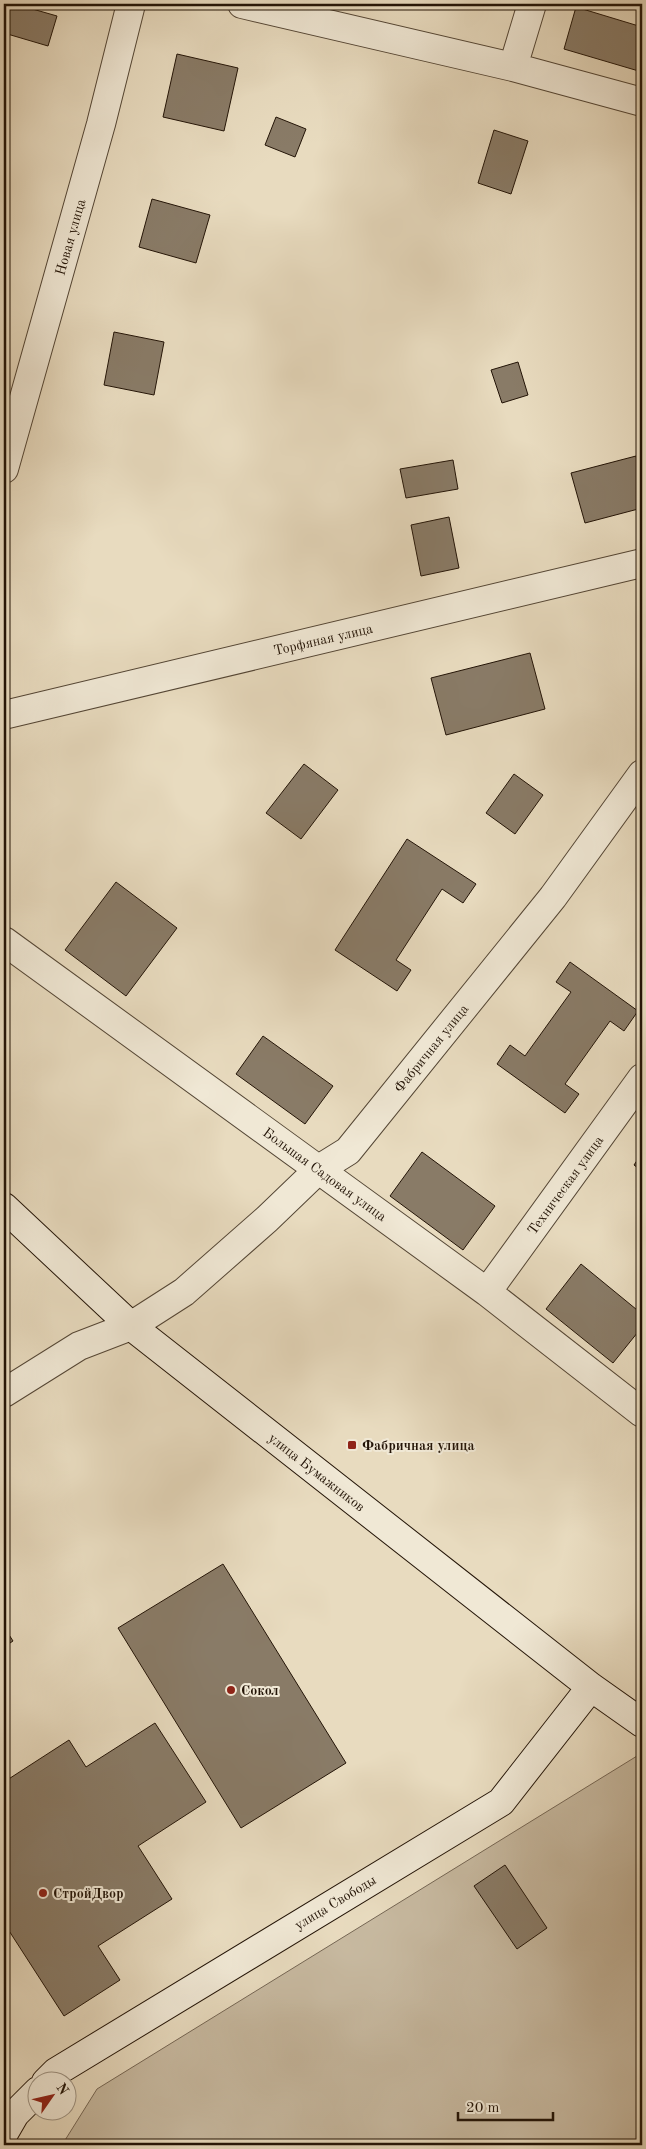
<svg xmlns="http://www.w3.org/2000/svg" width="646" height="2149" font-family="'Old Standard TT',serif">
<rect width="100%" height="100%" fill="#e8dbbf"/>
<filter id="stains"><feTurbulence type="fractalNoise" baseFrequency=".004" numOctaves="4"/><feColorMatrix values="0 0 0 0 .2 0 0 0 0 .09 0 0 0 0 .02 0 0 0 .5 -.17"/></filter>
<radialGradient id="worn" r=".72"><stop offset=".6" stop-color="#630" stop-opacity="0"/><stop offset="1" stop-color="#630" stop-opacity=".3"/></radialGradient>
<path fill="#c7b9a0" stroke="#756654" d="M637,1756l5,3v386h-580l35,-56z"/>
<path fill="#897b67" stroke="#231407" d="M4,4h11l42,12 -9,30 -44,-13z
M576,7l66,20v45l-78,-23z
M177,54l61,14 -14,63 -61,-14z
M276,117l30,12 -11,28 -30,-12z
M494,130l34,11 -17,53 -33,-11z
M152,199l58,16 -14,48 -57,-16z
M114,332l50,10 -10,53 -50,-10z
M518,362l10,33 -26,8 -11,-33z
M636,456l6,25v27l-57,15 -14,-50z
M453,460l5,29 -52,9 -6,-29z
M449,517l10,51 -38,8 -10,-51z
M530,653l15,56 -99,26 -15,-57z
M304,764l34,26 -37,49 -35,-26z
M514,774l29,21 -28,39 -29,-21z
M407,839l69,45 -13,19 -21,-14 -46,71 15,10 -14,21 -62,-41z
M116,882l61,46 -51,68 -61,-46z
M570,962l68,49 -14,20 -14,-10 -45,63 14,10 -14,19 -68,-49 13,-19 15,11 46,-64 -15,-10z
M263,1036l70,50 -28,38 -69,-50z
M422,1152l73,54 -32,44 -73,-54z
M642,1153v18l-8,-6z
M581,1264l61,50v13l-29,36 -67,-54z
M223,1564l123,199 -105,65 -123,-200z
M4,1627l9,14 -9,6z
M155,1723l51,79 -68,44 34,53 -74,47 22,34 -56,36 -60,-93v-141l65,-42 17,27z
M505,1865l42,63 -30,21 -43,-63z"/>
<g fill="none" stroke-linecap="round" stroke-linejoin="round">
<defs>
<path id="street" d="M242,4l271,63 129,35
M513,67l19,-63
M4,469l97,-345 30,-120
M4,715l638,-152
M4,941l483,351 155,121
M487,1292l155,-214
M4,1393l75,-47 52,-20 53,-34 83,-73 52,-50 29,-18 205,-254 89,-123"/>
<path id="secondary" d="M4,1207l127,119 460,361 51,36
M46,2082l10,-10 445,-270 90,-115
M4,2133l11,-19 23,-23"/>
</defs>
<use href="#street" stroke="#544635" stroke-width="30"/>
<use href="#secondary" stroke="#231407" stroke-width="30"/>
<use href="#street" stroke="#f0e8d5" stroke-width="28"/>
<use href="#secondary" stroke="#f0e8d5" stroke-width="28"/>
</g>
<g fill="#8f2418" stroke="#f0e8d5" stroke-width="2">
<rect x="347" y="1440" width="10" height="10" rx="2.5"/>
<circle cx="231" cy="1690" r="5"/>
<circle cx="43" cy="1893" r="5"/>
</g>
<g text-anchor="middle" stroke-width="4" stroke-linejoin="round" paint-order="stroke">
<g font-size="14" fill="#231407" stroke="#f0e8d5">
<text transform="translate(70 237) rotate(-74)" y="5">Новая улица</text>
<text transform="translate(323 639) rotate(-13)" y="5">Торфяная улица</text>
<text transform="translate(431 1048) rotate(-51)" y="5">Фабричная улица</text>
<text transform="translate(325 1174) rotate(36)" y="5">Большая Садовая улица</text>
<text transform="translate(565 1185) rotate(-54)" y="5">Техническая улица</text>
<text transform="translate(317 1472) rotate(38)" y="5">улица Бумажников</text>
<text transform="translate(335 1902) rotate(-31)" y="5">улица Свободы</text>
</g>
<g font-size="14" font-weight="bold" fill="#231407" stroke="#f0e8d5" text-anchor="start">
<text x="362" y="1450">Фабричная улица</text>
<text x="241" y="1695">Сокол</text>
<text x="53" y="1898">СтройДвор</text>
</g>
</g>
<rect width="646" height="2149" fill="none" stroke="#e8dbbf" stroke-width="20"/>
<rect x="5" y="5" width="636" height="2139" fill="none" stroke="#231407" stroke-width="2.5"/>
<rect x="10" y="10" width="626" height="2129" fill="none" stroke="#231407"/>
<g transform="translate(52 2096) rotate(56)"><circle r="24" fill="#f0e8d5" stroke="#9e9383"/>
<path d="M0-4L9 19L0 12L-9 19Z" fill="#8f2418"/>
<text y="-8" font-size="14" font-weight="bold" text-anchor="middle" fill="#231407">N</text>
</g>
<path d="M458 2112v8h95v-8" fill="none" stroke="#231407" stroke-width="2.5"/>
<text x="466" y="2112" font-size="15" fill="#231407" stroke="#f0e8d5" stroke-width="4" paint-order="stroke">20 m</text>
<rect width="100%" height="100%" filter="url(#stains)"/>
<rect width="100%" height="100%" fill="url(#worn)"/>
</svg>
